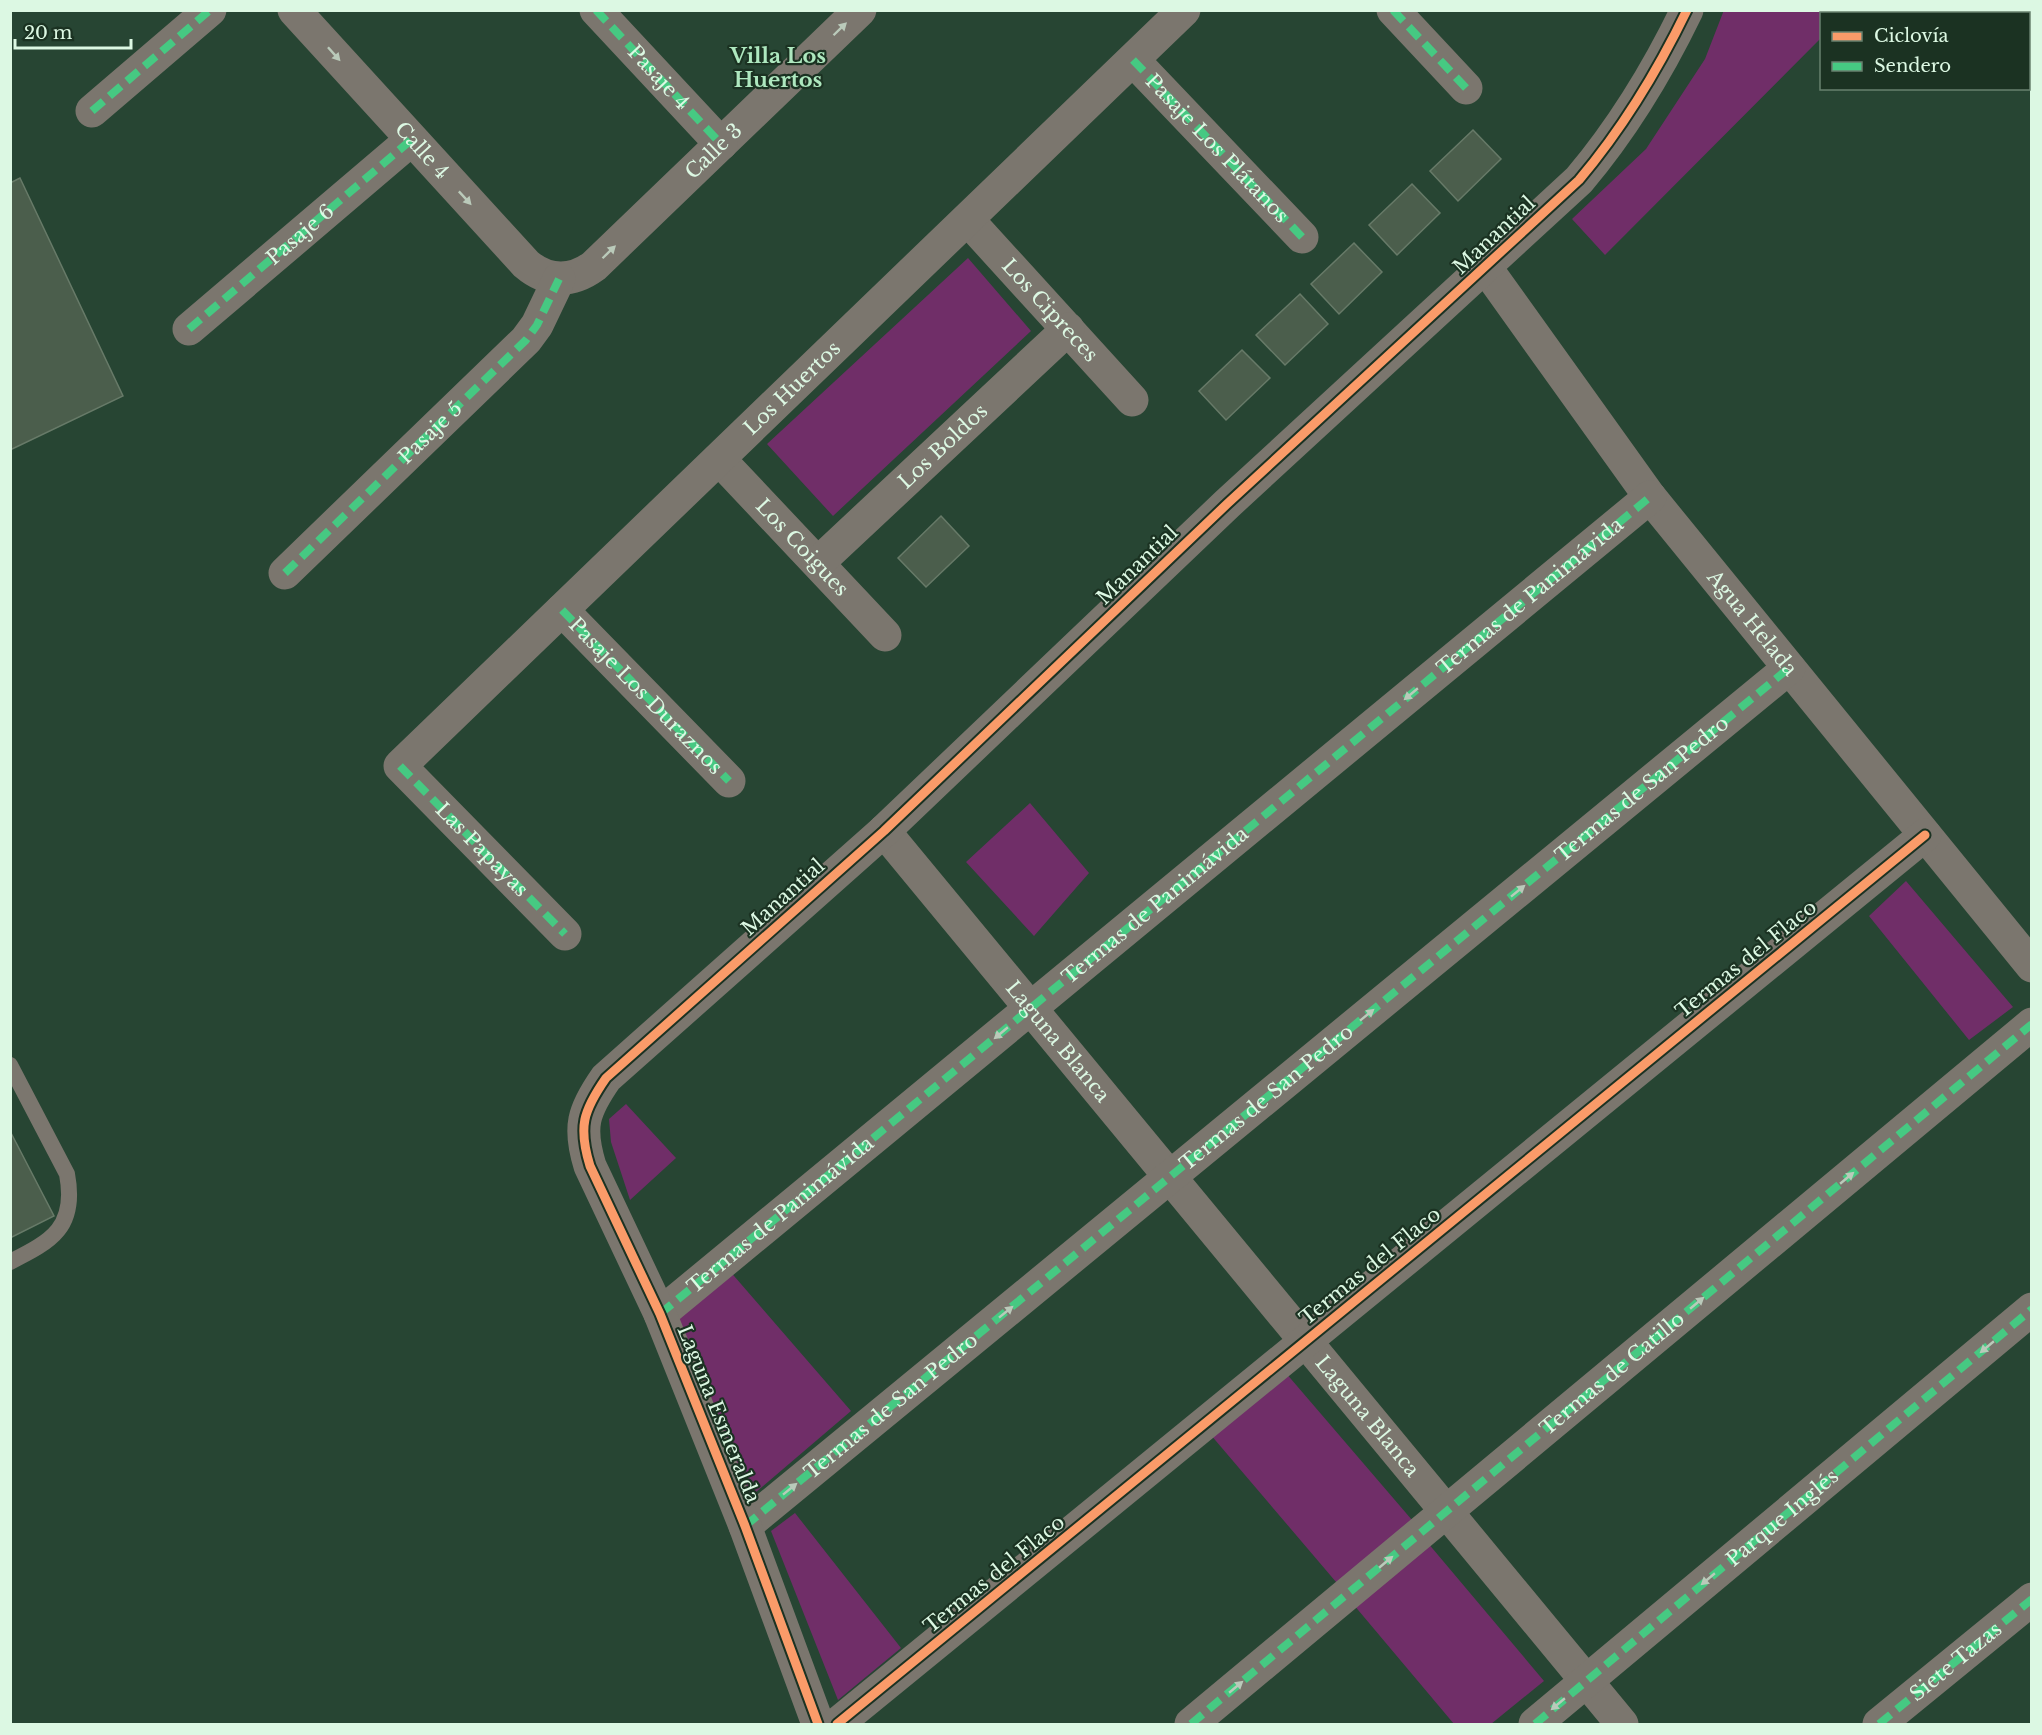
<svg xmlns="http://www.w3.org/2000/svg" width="2042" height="1735" font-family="'Libre Baskerville',serif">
<rect width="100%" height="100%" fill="#274533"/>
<path fill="#702e68" d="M1724,10l125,1 -3,2 -24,1 -1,24 -216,217 -33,-36 74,-70 59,-90z
M968,258l63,73 -198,185 -66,-72z
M1030,803l59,70 -55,63 -68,-74z
M1906,881l107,126 -44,33 -100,-124z
M626,1104l50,54 -46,42 -19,-58 -2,-23z
M728,1269l123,142 -102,87 -73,-184z
M1285,1372l133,155 -76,62 -132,-155z
M795,1513l106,135 -63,52 -67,-169z
M1422,1536l122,145 -53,43h-37l-106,-126z"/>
<path fill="#4b5e4c" stroke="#677a68" stroke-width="1.5" d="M1473,130l28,29 -43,42 -28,-30z
M20,178l103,218 -113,54v-267z
M1412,184l28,29 -43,42 -28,-30z
M1354,243l28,29 -43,42 -28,-30z
M1300,294l28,30 -43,41 -29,-30z
M1242,350l28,28 -44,42 -27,-29z
M941,516l28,30 -43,41 -28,-29z
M10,1131l44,85 -44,22z"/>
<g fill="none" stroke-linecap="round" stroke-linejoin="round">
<path stroke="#7b766e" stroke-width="16" d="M10,1065l57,109c10,53 -15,67 -57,88"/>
<g stroke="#7b766e" stroke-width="33">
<path id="s1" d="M294,10l232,254c21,18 45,19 68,2l266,-256"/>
<path id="s2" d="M596,10l125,134"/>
<path d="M1393,10l73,78"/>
<path id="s3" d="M1133,60l169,177"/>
<path d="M92,111l118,-101"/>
<path id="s4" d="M968,220l164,180"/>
<path id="s5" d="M1486,268l164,229 382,469"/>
<path d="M189,329l222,-189"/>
<path id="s6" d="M720,460l165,175"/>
<path id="s7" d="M818,563l250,-234"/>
<path d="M285,573l241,-233 11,-15 22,-46"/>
<path id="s8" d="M562,610l167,171"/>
<path id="s9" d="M884,831l738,893"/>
<path id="s10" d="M565,934l-165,-168 784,-756"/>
<path d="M660,1314l990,-817"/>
<path id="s11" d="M745,1526l1044,-858"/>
<path d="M818,1724l-73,-198 -85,-212 -70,-148c-12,-39 -7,-55 16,-88l278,-247 343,-327 352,-324c44,-52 78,-108 108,-170"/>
<path d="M837,1724l1088,-889"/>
<path id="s12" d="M1191,1724l841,-700"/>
<path id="s13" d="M1535,1724l497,-415"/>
<path id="s14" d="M1879,1724l153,-125"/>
</g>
<g stroke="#46c982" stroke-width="8" stroke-dasharray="15 8" stroke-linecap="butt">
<path d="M596,10l125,134"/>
<path d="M1393,10l73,78"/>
<path d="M1133,60l169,177"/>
<path d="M92,111l118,-101"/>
<path id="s15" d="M189,329l222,-189"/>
<path id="s16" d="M285,573l241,-233 11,-15 22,-46"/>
<path d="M562,610l167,171"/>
<path id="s17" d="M400,766l165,168"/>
<path id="s18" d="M660,1314l990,-817"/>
<path d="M745,1526l1044,-858"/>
<path d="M1191,1724l841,-700"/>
<path d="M1535,1724l497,-415"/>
<path d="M1879,1724l153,-125"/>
</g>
<defs>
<path id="cycleway" d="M818,1724l-73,-198 -85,-212 -70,-148c-12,-39 -7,-55 16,-88l278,-247 343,-327 352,-324c44,-52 78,-108 108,-170
M837,1724l1088,-889"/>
</defs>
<use href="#cycleway" stroke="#1b3222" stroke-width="13"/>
<use href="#cycleway" stroke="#fa9b69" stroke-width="9"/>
</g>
<defs><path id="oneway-solid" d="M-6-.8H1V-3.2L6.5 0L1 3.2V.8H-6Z" transform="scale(1.5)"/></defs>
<g fill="#bacaba">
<use href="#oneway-solid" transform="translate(840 29) rotate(-44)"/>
<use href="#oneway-solid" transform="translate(334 54) rotate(48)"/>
<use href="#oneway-solid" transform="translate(465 198) rotate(47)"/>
<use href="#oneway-solid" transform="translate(609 252) rotate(-44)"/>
<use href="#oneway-solid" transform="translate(1411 694) rotate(140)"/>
<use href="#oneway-solid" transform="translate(1518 891) rotate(-39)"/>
<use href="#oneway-solid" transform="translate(1367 1015) rotate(-39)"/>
<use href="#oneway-solid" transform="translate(1001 1033) rotate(140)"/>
<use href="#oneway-solid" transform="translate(1847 1178) rotate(-40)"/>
<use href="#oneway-solid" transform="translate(1697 1303) rotate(-40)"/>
<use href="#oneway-solid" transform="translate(1006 1312) rotate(-39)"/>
<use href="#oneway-solid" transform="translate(1987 1347) rotate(140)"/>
<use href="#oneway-solid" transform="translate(790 1489) rotate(-39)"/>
<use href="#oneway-solid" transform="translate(1386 1562) rotate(-40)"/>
<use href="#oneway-solid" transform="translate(1708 1579) rotate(140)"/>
<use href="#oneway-solid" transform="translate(1236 1687) rotate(-40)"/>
<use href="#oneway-solid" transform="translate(1558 1704) rotate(140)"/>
</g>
<g text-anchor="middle" stroke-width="4.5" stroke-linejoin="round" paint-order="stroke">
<g font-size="20" fill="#dcf8e3" stroke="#1b3222">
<text dy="7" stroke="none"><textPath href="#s2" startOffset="92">Pasaje 4</textPath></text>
<text dy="7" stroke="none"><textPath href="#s3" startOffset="122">Pasaje Los Plátanos</textPath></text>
<text dy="7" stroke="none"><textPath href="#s1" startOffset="190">Calle 4</textPath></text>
<text dy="7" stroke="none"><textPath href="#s1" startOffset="584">Calle 3</textPath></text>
<text dy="7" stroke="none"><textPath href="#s15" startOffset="146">Pasaje 6</textPath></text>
<text transform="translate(1494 235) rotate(-43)" y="7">Manantial</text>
<text dy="7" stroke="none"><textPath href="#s4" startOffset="122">Los Cipreces</textPath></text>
<text dy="7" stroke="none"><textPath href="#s10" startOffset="780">Los Huertos</textPath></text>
<text dy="7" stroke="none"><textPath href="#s16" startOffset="202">Pasaje 5</textPath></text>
<text dy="7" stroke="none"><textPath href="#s7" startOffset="171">Los Boldos</textPath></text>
<text dy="7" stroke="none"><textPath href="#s6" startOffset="120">Los Coigues</textPath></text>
<text transform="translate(1137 565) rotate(-44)" y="7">Manantial</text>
<text dy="7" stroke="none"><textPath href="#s18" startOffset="1128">Termas de Panimávida</textPath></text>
<text dy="7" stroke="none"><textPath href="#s5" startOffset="444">Agua Helada</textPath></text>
<text dy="7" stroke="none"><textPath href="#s8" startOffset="120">Pasaje Los Duraznos</textPath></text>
<text dy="7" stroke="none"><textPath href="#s11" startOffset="1161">Termas de San Pedro</textPath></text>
<text dy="7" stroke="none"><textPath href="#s17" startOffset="117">Las Papayas</textPath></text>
<text transform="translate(783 897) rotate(-42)" y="7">Manantial</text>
<text dy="7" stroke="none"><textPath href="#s18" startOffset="642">Termas de Panimávida</textPath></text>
<text transform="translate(1746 959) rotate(-39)" y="7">Termas del Flaco</text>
<text dy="7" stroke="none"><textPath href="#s9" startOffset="273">Laguna Blanca</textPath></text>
<text dy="7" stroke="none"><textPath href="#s11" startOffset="675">Termas de San Pedro</textPath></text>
<text dy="7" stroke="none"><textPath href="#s18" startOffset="156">Termas de Panimávida</textPath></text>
<text transform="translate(1370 1266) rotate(-39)" y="7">Termas del Flaco</text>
<text dy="7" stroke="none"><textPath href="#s12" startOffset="548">Termas de Catillo</textPath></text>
<text dy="7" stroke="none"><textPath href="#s11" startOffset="189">Termas de San Pedro</textPath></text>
<text transform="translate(719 1414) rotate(68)" y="7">Laguna Esmeralda</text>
<text dy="7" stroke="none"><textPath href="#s9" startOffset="759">Laguna Blanca</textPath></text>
<text dy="7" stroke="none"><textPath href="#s13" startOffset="322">Parque Inglés</textPath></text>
<text transform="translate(994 1574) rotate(-39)" y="7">Termas del Flaco</text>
<text dy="7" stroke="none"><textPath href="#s14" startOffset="99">Siete Tazas</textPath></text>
</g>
<g font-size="21" font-weight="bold" fill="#aee8bf" stroke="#1b3222">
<text x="778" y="63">Villa Los<tspan x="778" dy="24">Huertos</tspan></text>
</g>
</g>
<rect width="2042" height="1735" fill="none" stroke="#dcf8e3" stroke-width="24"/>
<rect x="1820" y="12" width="210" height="78" fill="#1b3222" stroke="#68816f" stroke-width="1.5"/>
<rect x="1832" y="32" width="30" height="9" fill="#fa9b69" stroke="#68816f" stroke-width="1.5"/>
<text x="1874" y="42" font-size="18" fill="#dcf8e3">Ciclovía</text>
<rect x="1832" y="62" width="30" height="9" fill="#46c982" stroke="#68816f" stroke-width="1.5"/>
<text x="1874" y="72" font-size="18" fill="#dcf8e3">Sendero</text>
<path d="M15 39v9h116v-9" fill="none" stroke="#dcf8e3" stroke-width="3"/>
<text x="24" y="39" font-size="18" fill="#dcf8e3" stroke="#1b3222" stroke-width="4.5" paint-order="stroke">20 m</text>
</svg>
